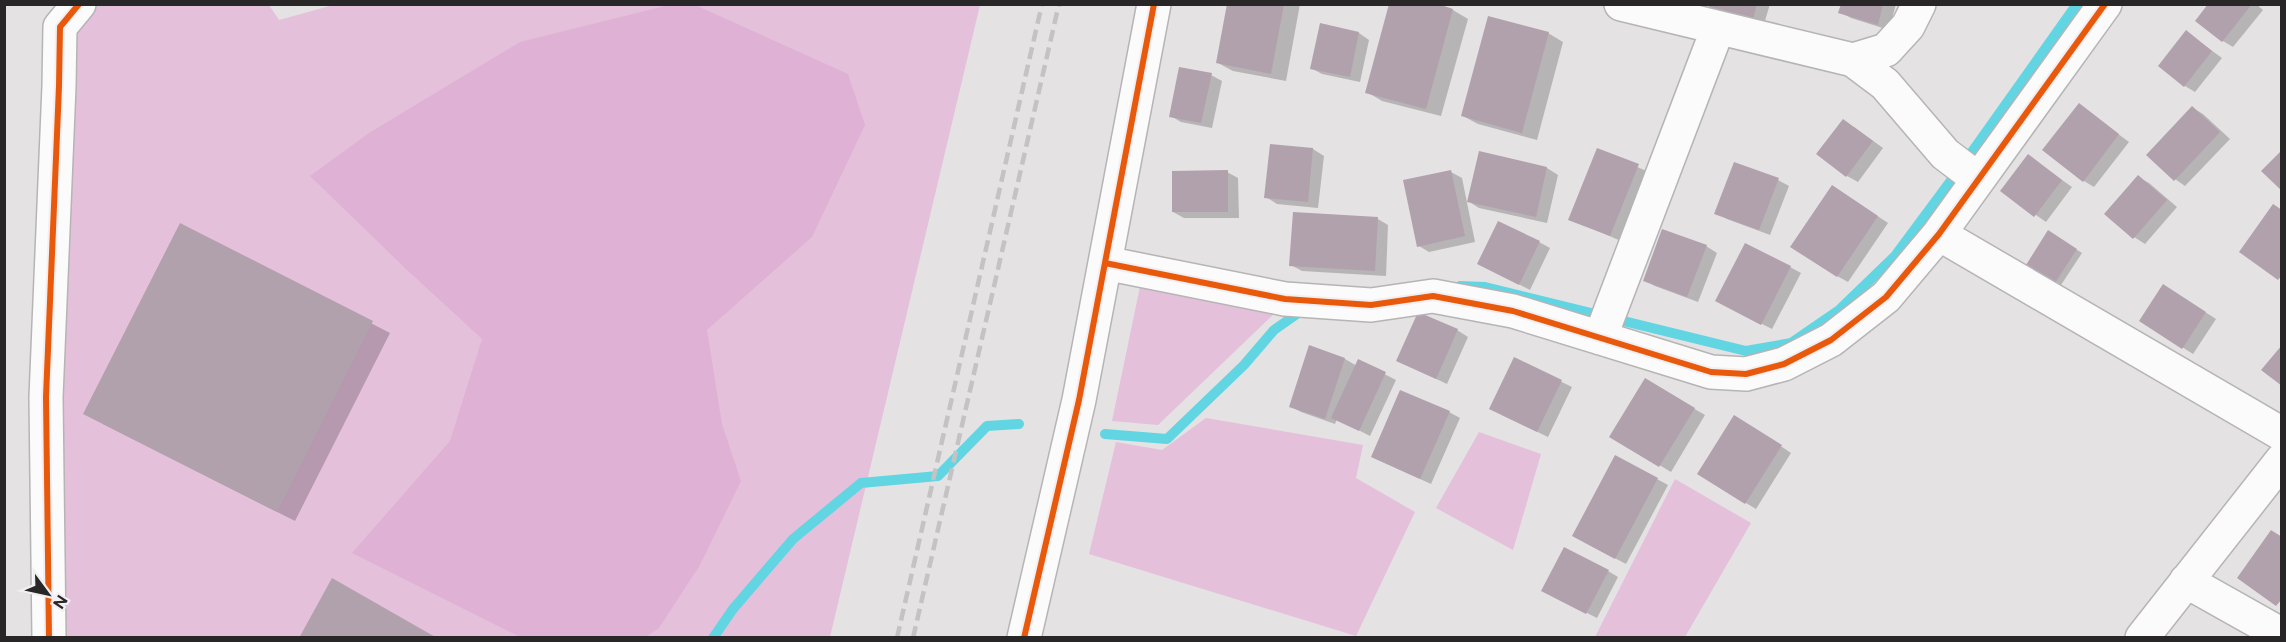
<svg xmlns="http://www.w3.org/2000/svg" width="2286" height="642" font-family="Figtree,sans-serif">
<rect width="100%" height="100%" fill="#e4e2e3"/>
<path fill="#e4c0db" d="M96,4l173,1 10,15 58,-16 643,1 -150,632 -781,1 11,-611z
M1141,282l138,27 -121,116 -46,-4z
M1206,418l157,27 -7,33 59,34 -59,124 -267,-82 27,-112 46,8z
M1479,432l62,22 -28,96 -77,-42z
M1675,479l76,44 -66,114h-90z"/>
<path fill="#dfb1d5" d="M673,4l22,1 153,69 17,51 -53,112 -105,93 15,94 19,57 -41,84 -41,63 -13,9h-126l-168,-84 98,-112 32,-102 -77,-71 -95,-92 59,-43 151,-91z"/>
<path fill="#0003" d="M1229,4h71l-14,77 -53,-10 -15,-8z
M1432,4l21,6 15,9 -27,97 -59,-15 -15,-9z
M1711,4h59l-6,20 -42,-12 -11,-6z
M1842,4h54l-7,26 -38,-12 -11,-6z
M2210,4h46l7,6 -30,37 -10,-6z
M2186,32l36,26 -27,34 -10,-6z
M1359,33l10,7 -9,42 -38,-8 -11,-6z
M1548,33l15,9 -26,98 -59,-16 -15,-8z
M1211,75l11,6 -10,47 -31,-6 -10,-6z
M2079,105l50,37 -35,45 -10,-6z
M2193,108l10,6 27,25 -45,47 -10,-7z
M1854,127l29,21 -25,34 -11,-6z
M1313,149l11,7 -6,52 -41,-4 -11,-7z
M1597,150l52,22 -28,69 -51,-22z
M1480,153l67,15 11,7 -11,48 -68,-15 -11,-7z
M2028,156l44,31 -26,35 -44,-31z
M1227,172l11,6 1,40h-55l-11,-6z
M1451,172l11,6 13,64 -46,10 -10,-6z
M2138,177l11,6 28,24 -32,37 -11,-7z
M1778,180l11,6 -19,49 -43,-16 -11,-6z
M1843,193l45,30 -40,59 -11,-6z
M1378,219l10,6 -2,51 -84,-5 -11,-6z
M181,225l209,108 -95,188 -192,-97z
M2049,232l33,21 -21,32 -33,-21z
M1539,242l11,6 -20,42 -40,-21z
M1706,246l11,7 -19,49 -43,-16 -11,-6z
M1790,267l11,6 -29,56 -44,-22z
M2174,292l42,27 -23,35 -52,-33z
M1457,330l11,7 -21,47 -49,-23z
M1310,347l35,12 12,7 2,-5 37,19 -26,56 -33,-17 -2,5 -34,-12 -11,-6z
M1515,359l57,28 -24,50 -46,-22z
M1645,380l60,35 -34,57 -60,-36z
M1449,412l11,6 -29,66 -59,-27z
M1746,423l45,30 -35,56 -10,-6z
M1657,479l11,6 -42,79 -42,-22z
M1608,571l10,6 -21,41 -44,-22z"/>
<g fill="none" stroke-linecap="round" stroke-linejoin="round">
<path stroke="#62d5e3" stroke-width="10" d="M1460,286l25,1 261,64 45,-8 48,-33 56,-54 72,-97 110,-155
M1105,434l62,5 77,-74 30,-35 30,-21
M713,638l20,-29 60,-70 68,-56 77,-7 49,-50 32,-2"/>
</g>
<path fill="#b1a1ad" d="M1227,4h57l-13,70 -55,-11z
M1389,4h49l15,5 -27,100 -61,-16z
M1710,4h47l-4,15 -44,-12z
M1841,4h42l-5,21 -40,-12z
M2208,4h44l-30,38 -27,-21z
M1488,16l61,16 -27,101 -61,-17z
M1320,23l39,9 -9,45 -40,-8z
M2186,30l26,21 -28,36 -26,-21z
M1179,67l33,6 -11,50 -32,-6z
M2079,103l40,31 -36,48 -41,-32z
M2192,106l28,26 -46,49 -28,-26z
M1843,119l30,22 -27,36 -30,-23z
M1270,144l43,4 -5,54 -44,-4z
M1597,148l42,16 -29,72 -42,-16z
M2282,150v41l-21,-20z
M1479,151l68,16 -11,50 -69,-15z
M2028,154l34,26 -28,37 -34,-26z
M1734,162l45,16 -20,52 -45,-16z
M1228,170v42h-56v-41z
M1451,170l14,66 -48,11 -14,-67z
M2138,175l29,25 -34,39 -29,-25z
M1832,185l46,31 -41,61 -47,-30z
M2273,204l9,6v65l-4,5 -39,-28z
M1293,212l85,5 -3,54 -86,-5z
M1498,221l42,20 -21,44 -42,-21z
M180,223l193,98 -96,191 -194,-98z
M1662,229l45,16 -20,52 -44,-16z
M2048,230l29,19 -22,34 -29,-18z
M1745,243l46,23 -30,59 -46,-24z
M2163,284l43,28 -24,37 -43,-28z
M1418,312l40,17 -22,50 -40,-18z
M1309,345l36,13 -20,61 -36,-12z
M2282,345v41l-21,-16z
M1514,357l48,23 -25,52 -48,-23z
M1358,359l28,13 -27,59 -28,-13z
M1645,378l50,30 -36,59 -50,-30z
M1400,390l50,21 -30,68 -49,-22z
M1734,415l48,30 -37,59 -48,-30z
M1615,455l43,23 -43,81 -43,-23z
M2271,530l11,7v62l-6,7 -39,-28z
M1564,547l45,23 -23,44 -45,-23z
M332,578l105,60h-138z"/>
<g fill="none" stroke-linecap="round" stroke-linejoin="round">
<defs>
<path id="minor" d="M1621,4l232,56 32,24 60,70 33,25
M1853,60l33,-10 22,-24 11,-22
M1939,234l343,200
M1105,263l180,36 86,6 62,-9 80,15 198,61 35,2 38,-10 47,-24 55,-43 53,-63 166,-230
M1600,338l118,-310
M2186,581l96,54
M49,638l-3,-241 13,-311 1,-59 19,-23
M1024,638l55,-238 75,-396
M2142,638l140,-178"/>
</defs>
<use href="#minor" stroke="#b6b4b5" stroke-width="36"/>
<use href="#minor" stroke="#fbfbfb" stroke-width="33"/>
<path stroke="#c3c3c3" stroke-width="4.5" stroke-dasharray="12 6" stroke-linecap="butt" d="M897,638l145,-634
M913,638l146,-634"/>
<defs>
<path id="cycleway" d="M1105,263l180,36 86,6 62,-9 80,15 198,61 35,2 38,-10 47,-24 55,-43 53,-63 166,-230
M49,638l-3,-241 13,-311 1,-59 19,-23
M1024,638l55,-238 75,-396"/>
</defs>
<use href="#cycleway" stroke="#f2eef1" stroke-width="10"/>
<use href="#cycleway" stroke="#e8590c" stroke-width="6"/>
</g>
<rect width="2286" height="642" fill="none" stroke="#282627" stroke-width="12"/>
<g transform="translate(48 594) rotate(123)" stroke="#f2eef1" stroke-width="4.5" paint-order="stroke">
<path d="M0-4.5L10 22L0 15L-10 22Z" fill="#282627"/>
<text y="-9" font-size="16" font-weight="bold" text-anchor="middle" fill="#282627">N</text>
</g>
</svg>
